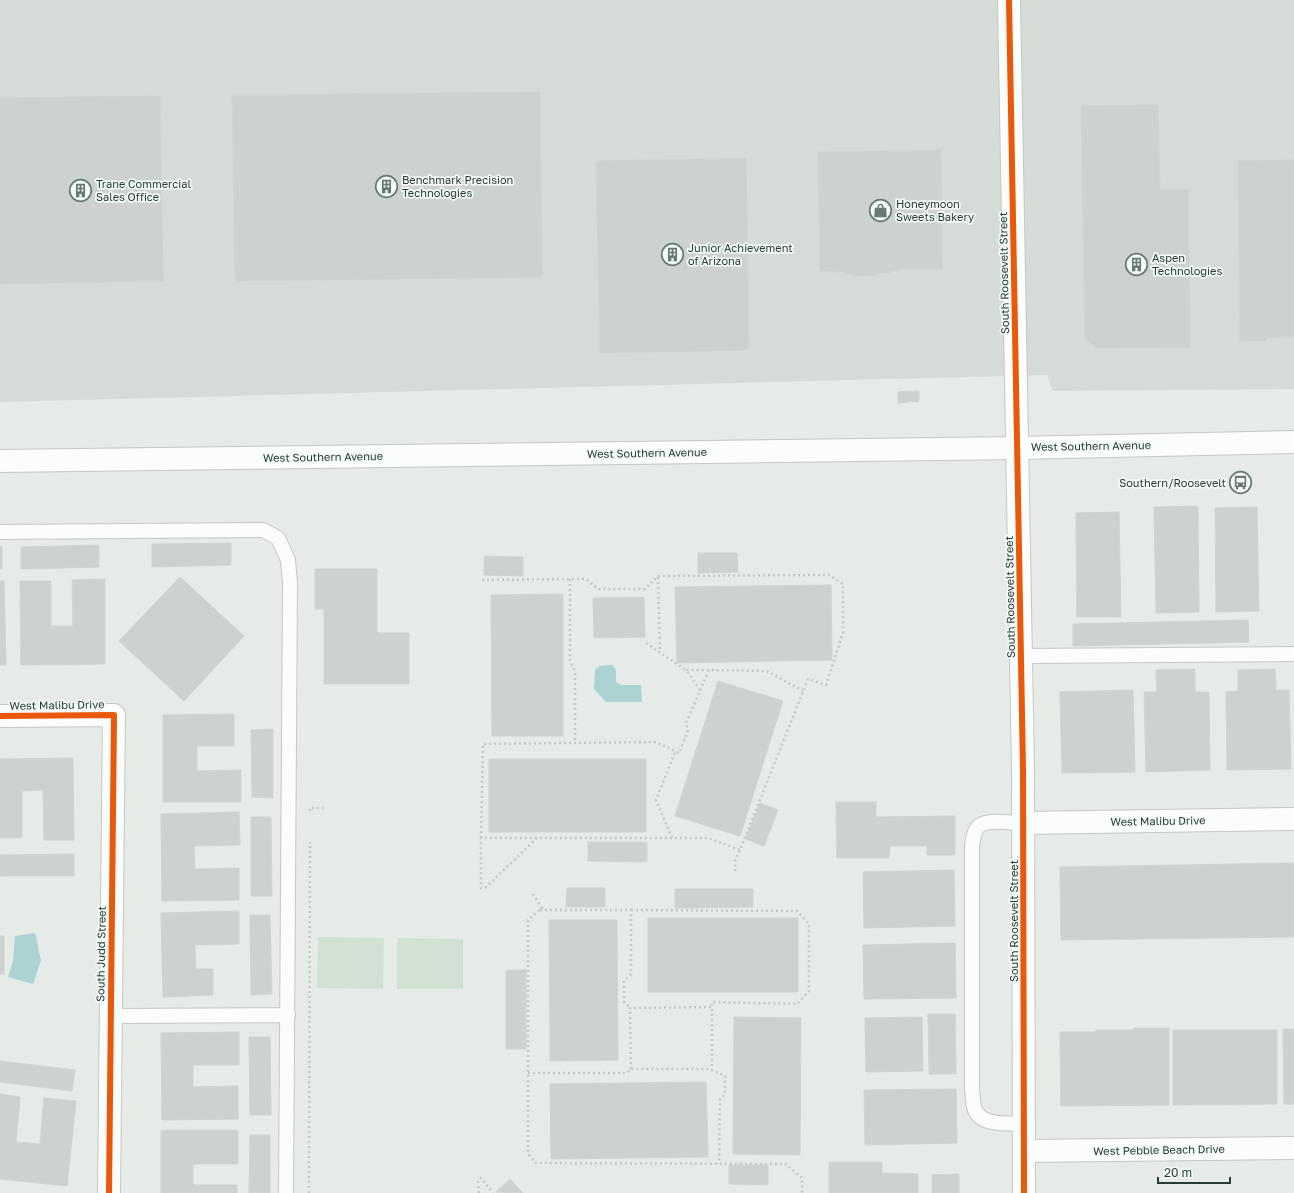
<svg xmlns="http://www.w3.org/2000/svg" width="1294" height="1193" font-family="'Golos Text',sans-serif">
<rect width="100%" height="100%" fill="#e6ebe8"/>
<path fill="#d5dcd8" d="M0,0h1294v389l-241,2 -6,-16 -1047,27z"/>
<path fill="#d1e2d4" d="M318,937l66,1 -1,51 -66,-1z
M397,938l66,1v50h-66z"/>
<path fill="#acd3d4" d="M612,665l4,5v12l5,3h20l1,17h-36l-12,-13 1,-19 5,-4z
M35,933l6,27 -8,24 -25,-7 5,-16 2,-25z"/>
<path fill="#cdd2d0" stroke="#cfd4d1" d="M540,92l2,185 -307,4 -3,-186z
M160,96l3,185 -163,3v-186z
M1158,105l2,85 28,-1 2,158 -94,1 -11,-9 -4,-233z
M941,150l1,119h-43v2h-9v2h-12v2l-23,1v-2h-11v-2h-10v-1h-14l-2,-119z
M746,158l3,189 -4,3 -145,3 -4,-192z
M1294,160v177l-28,1v2l-26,1 -2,-180z
M919,391v10l-21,2v-11z
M1198,506l1,106 -43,1 -2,-106z
M1257,507l2,104 -43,1 -1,-104z
M1119,512l2,105h-44l-1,-104z
M231,543v22l-79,2v-23z
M99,545v22l-78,2v-22z
M0,546h2v23h-2z
M698,553h39l1,19 -40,1z
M484,556l39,1v19l-39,-1z
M315,569h62v64h32v51h-85v-75h-9z
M180,577l64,59 -60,65 -65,-60z
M105,579v85l-84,1 -1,-84h31v45h22l-1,-46z
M0,581h4l2,84h-6z
M831,585l1,75 -155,3 -2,-76z
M563,594v142h-71l-1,-141z
M644,597l1,40 -51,1 -1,-40z
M1248,620l1,22 -176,4v-22z
M1195,669v23h14l1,78 -64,2 -2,-80h13l-1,-22z
M1275,669l1,21h13l2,79 -64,1 -1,-78 12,-1v-21z
M718,681l65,20 -43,135 -65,-20z
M1133,690l2,82 -73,1 -2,-81z
M234,714v32h-37v25l44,-1v32h-78v-87z
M273,729v69l-21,-1 -1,-67z
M73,758l1,82h-30l-1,-50 -21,1v47h-22v-79z
M489,759h157v73h-157z
M836,802h40v15l79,-1v39h-28v-9h-37l-1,12h-52z
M760,803l18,7 -14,36 -19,-7z
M239,812l1,33 -46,1 1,23 44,-1v32l-77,1 -1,-87z
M251,817h20l1,79h-21z
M588,842h59v20l-59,-1z
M74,854v22h-74v-21z
M1294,863v74l-233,3 -1,-73z
M954,870l1,56 -91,2 -1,-56z
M567,888h38v19h-39z
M675,889h78v18l-78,1z
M239,911v33l-44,1 1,24h17v26l-50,2 -2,-84z
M250,915h20l2,79 -21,1z
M648,918h150v74h-150z
M549,920h68l1,140 -68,1z
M0,936h4v38h-4z
M955,943l1,55 -92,1 -1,-54z
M506,970h20v79h-20z
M928,1014h27l1,60h-27z
M734,1017l67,1 -1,137 -67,-1z
M922,1017l1,54 -57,1 -1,-54z
M1133,1028h36v77l-108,1 -1,-74h36v-2h37z
M1283,1029h11v75h-10z
M1173,1030h104v74l-104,1z
M239,1032v33h-46v22l45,-1v33l-76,1 -1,-87z
M249,1037h21l1,78h-21z
M0,1061l75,9 -3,21 -72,-9z
M706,1082l2,75 -157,2 -1,-75z
M956,1089l1,54 -92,2 -1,-55z
M0,1094l20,3 -4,45 24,2 4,-46 32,3 -9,85 -67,-7z
M161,1130h77v34h-45v21h44v8h-76z
M250,1135h20v58h-21z
M829,1162h53v11l36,1v19h-89z
M729,1165h39v20l-39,-1z
M959,1174v19h-27v-18z
M510,1179l13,14 -27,-1z"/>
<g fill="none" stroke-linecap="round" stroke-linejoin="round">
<defs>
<path id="service" d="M0,532l263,-2 15,8 10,22 2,23 -4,610
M1021,656l273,-2
M1023,823c-12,0 -32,-4 -43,2 -6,4 -7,14 -8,21v245c1,5 1,11 2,16 5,20 34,16 50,17
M110,1016l178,-1"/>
<path id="minor" d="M1009,0l14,770 1,423
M0,716l114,-1 -5,478
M1023,823l271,-4
M1025,1151l269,-3"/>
<path id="secondary" d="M0,461l1017,-13 277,-6"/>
</defs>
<use href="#service" stroke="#c3c8c5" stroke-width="16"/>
<use href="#minor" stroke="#c3c8c5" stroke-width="24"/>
<use href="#secondary" stroke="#c2c8c5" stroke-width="24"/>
<path stroke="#c3cac6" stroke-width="2.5" stroke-dasharray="2 3" stroke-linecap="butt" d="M658,577l2,75
M570,579v81l5,11v72
M482,580l104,-1 12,10h47l13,-13 171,-1 14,9v49l-17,52 -18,-6 -68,171 -5,11v10
M646,643l40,27
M700,690l-14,-20h23
M310,811v-3h13
M481,838l2,-94 173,-2 23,11 9,-23 -2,-7 23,-53 58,1 36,20
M537,838l-52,50h-4v-50h227l32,12
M672,838l-16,-38 19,-48
M533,894l9,14 -14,12v234l8,9 250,1 16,14v15
M540,910h91v64l-7,7v21l6,6
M631,910l166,1 12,13v67l-12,13 -85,-2v5
M631,1069l-1,-61 82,-1v63
M528,1073h99l4,-4h79l15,7v19l-5,4 -1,65
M309,1193l1,-351
M479,1193l-1,-12 3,-3 12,15"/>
<use href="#service" stroke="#fbfcfc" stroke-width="14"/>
<use href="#minor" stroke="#fbfcfc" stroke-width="22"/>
<use href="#secondary" stroke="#fbfcfc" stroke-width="22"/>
<defs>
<path id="cycleway" d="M1009,0l14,770 1,423
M0,716l114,-1 -5,478"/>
</defs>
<use href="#cycleway" stroke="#f5f9f7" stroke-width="8"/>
<use href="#cycleway" stroke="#e8590c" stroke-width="6"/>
</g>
<defs>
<symbol id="building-ring" viewBox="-11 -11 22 22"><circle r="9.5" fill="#f5f9f7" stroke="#697973" stroke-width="1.5"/><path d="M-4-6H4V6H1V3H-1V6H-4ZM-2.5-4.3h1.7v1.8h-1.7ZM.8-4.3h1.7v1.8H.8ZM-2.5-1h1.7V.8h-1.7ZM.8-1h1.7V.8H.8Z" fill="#697973"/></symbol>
<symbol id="shop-ring" viewBox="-11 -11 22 22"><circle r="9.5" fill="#f5f9f7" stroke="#697973" stroke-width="1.5"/><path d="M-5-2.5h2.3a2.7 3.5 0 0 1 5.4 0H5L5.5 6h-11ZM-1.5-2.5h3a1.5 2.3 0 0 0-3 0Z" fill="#697973"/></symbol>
<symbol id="bus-ring" viewBox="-11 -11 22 22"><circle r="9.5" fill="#f5f9f7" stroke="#697973" stroke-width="1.5"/><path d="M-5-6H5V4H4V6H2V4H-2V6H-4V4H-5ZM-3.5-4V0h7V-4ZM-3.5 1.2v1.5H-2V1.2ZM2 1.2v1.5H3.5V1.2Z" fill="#697973"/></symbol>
</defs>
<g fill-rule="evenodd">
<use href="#building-ring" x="374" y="174" width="25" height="25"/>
<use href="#building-ring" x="68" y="178" width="25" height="25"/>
<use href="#shop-ring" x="868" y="198" width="25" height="25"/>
<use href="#building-ring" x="660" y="242" width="25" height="25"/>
<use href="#building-ring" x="1124" y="252" width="25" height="25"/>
<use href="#bus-ring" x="1228" y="470" width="25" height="25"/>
</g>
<g text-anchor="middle" stroke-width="3.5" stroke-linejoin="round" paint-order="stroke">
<g font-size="11" fill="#263c34" stroke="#f5f9f7" text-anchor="start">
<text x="402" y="184">Benchmark Precision<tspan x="402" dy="13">Technologies</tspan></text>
<text x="96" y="188">Trane Commercial<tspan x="96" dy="13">Sales Office</tspan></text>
<text x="896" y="208">Honeymoon<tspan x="896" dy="13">Sweets Bakery</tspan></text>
<text x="688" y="252">Junior Achievement<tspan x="688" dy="13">of Arizona</tspan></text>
<text x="1152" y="262">Aspen<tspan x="1152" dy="13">Technologies</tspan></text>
<text x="1226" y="487" text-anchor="end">Southern/Roosevelt</text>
</g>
<g font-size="11" fill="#263c34" stroke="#f5f9f7">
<text transform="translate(1004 273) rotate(-91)" y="4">South Roosevelt Street</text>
<text transform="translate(1091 446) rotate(-1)" y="4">West Southern Avenue</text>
<text transform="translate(647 453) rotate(-1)" y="4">West Southern Avenue</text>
<text transform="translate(323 457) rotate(-1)" y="4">West Southern Avenue</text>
<text transform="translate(1010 597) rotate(-91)" y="4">South Roosevelt Street</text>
<text transform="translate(57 705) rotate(-1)" y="4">West Malibu Drive</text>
<text transform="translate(1158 821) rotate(-1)" y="4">West Malibu Drive</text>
<text transform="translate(1014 921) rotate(-90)" y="4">South Roosevelt Street</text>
<text transform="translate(101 954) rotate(-89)" y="4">South Judd Street</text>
<text transform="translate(1159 1150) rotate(-1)" y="4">West Pebble Beach Drive</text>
</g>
</g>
<path d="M1158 1177v6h72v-6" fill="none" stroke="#263c34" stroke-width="2"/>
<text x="1164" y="1177" font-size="12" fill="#263c34" stroke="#f5f9f7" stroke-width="3" paint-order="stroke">20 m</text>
</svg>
